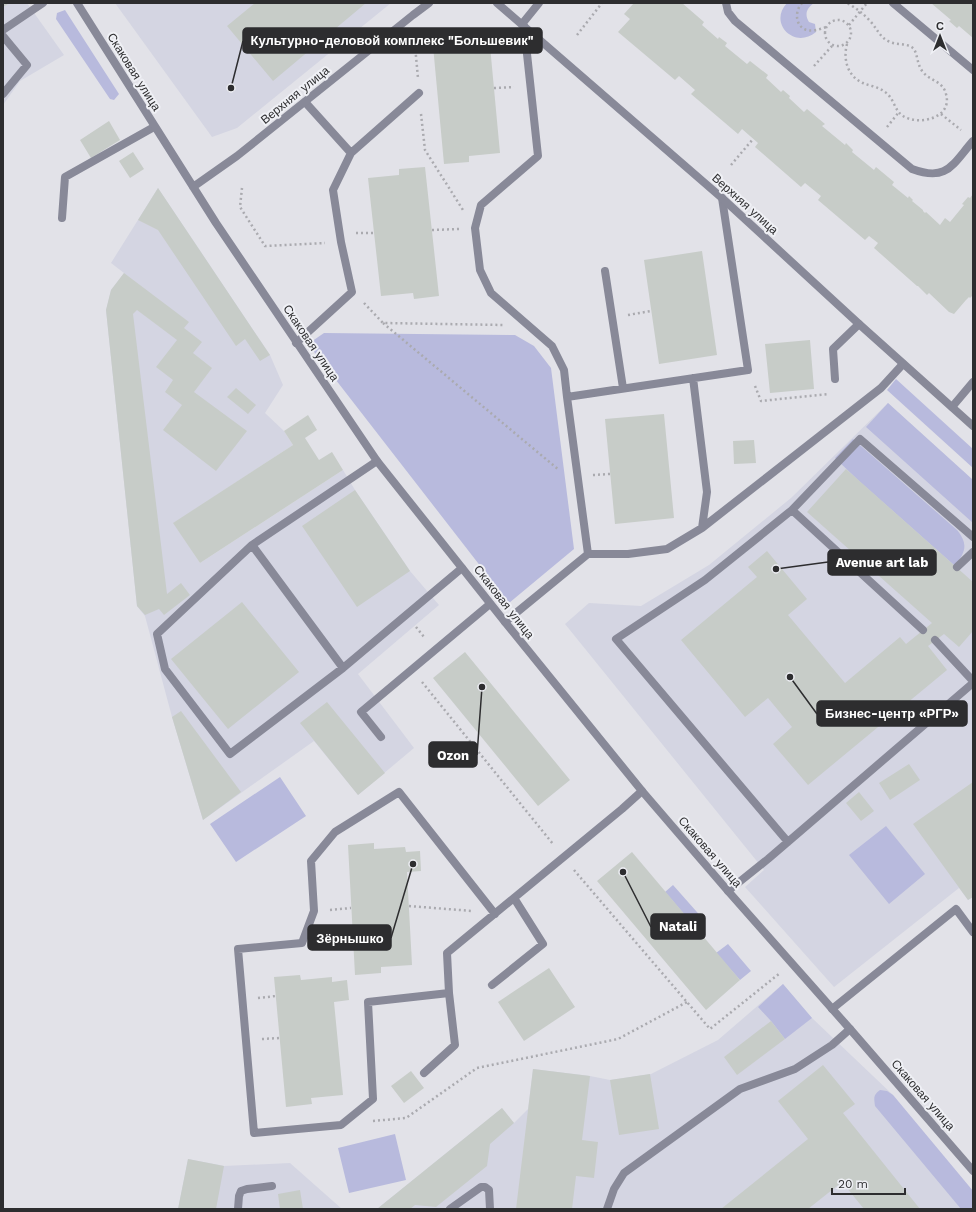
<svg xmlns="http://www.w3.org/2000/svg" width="976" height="1212" font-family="'Work Sans',sans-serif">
<rect width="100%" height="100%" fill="#e2e2e8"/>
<path fill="#d4d5e2" d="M10,3h17l37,52 -44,26 -17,24v-98z
M115,3h276l-154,125 -25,9z
M158,188l112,167 13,30 -18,28 19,18 9,14 -119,78 26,40 143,-93 12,20 55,81 29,34 -81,69 56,74 -56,47 -44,-54 -111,79 -31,-103 -27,-101 -8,-10 -31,-296 5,-20 13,-17 -13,-10z
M888,403l85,77v417l-5,3 -9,-12 -125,99 -89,-100 19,-17 -199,-246 24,-21 52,3 68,-41 82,-67z
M783,984l29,34 81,77 80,96v18h-596l125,-101 12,15 14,-14 5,-40 57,7 20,4 41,-6 67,-34z
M188,1159l36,7 66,-3 52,46h-164z"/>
<path fill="#b8badd" d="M787,3h27c-7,5 -10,11 -5,19l6,2 1,8c-22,18 -48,-9 -29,-29z
M65,10l54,84 -5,6 -4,-1 -54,-80 1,-6z
M324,333l191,2 19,11 17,22 23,181 -65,54 -201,-259z
M896,379l77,70v19l-86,-78z
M888,403l85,77v43l-107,-96z
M853,439l104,91c12,15 8,22 -2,36l-96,-85 -24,-23z
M280,777l26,39 -70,46 -26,-38z
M886,826l39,48 -36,30 -40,-49z
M673,885l31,35 -8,8 -31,-36z
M728,944l23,27 -11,9 -24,-27z
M783,984l29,34 -27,21 -14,-18 -13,-14z
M880,1090l7,1 6,4 80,96v18h-12l-86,-103c-1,-8 -2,-11 5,-16z
M395,1134l11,46 -57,13 -11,-45z"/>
<path fill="#c7ccc8" d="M3,3h7l-7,4z
M255,3h111l-93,78 -46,-55z
M634,3h48l22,19 -2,3 16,14 1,-2 8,6 -2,3 22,18 3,-3 18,14 -2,3 15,14 2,-2 7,6 -1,2 15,14 3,-3 18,15 -3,2 23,19 1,-2 7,7 -1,2 22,18 2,-3 18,15 -2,3 16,13 1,-2 4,4 -1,1 11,9v1l2,2 1,-1 14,13 5,-7 5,4 14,-17 -2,-1 6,-7 2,1 3,-4v101l-3,3 -1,-1 -3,3 -12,14 -5,-2 -20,-19 -2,2 -9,-9h-1l-43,-38 4,-5 -9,-7 -4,4 -47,-40 3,-4 -16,-13 -4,4 -46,-40 3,-4 -16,-14 -4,5 -47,-40 4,-4 -16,-14 -4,4 -57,-48 12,-13 -6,-5z
M931,3h42v35l-14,-12 -2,2 -8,-7 2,-1z
M458,32v6l31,-3 11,118 -31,3v6l-25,2 -12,-129z
M109,121l11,19 -29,18 -11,-18z
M133,152l11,17 -14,9 -11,-17z
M425,167l14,129 -25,3 -1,-6 -32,3 -13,-118 31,-3v-6z
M158,188l112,167 -10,6 -15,-22 -9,7 -78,-116 -20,-10z
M702,251l15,104 -58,9 -15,-104z
M124,273l65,49 -5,6 18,14 -9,11 19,15 -18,24 53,39 -31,40 -53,-41 19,-25 -17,-13 8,-12 -17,-13 21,-27 -40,-30 -4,4 34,280 14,-11 9,12 -26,20 -5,-6 -14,6 -8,-9 -31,-296 5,-20z
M810,340l4,49 -44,4 -5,-49z
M236,388l20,17 -8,9 -21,-17z
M664,414l10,104 -59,6 -10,-105z
M308,415l9,15 -12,8 14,22 13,-8 11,18 -143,93 -27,-40 120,-78 -9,-14z
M754,440l2,23 -22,1 -1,-23z
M846,469l127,113v49l-14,16 -15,-13 -16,12 19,24 -139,115 -35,-41 19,-17 -24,-29 -23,19 -64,-77 76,-63 -9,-10 19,-16 40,48 -19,16 57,68 55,-46 6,7 26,-21 -125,-111z
M355,490l55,81 -53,36 -55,-81z
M242,602l57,70 -71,57 -57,-70z
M465,652l105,128 -32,26 -105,-128z
M327,702l58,71 -27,22 -58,-72z
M181,711l60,81 -38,28 -31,-103z
M909,764l11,16 -30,20 -11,-17z
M973,782v115l-5,3 -55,-76z
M859,792l15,19 -13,10 -15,-18z
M374,843v6l31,-2 1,5 14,-1 1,20 -14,1 5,93 -31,2v6l-26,2 -7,-130z
M632,852l108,128 -34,30 -109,-129z
M549,968l26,39 -51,34 -26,-39z
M300,975l1,5 31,-3v5l15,-2 2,20 -15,2 9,93 -32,3 1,6 -26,3 -12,-130z
M771,1021l14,18 -48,36 -13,-18z
M823,1065l32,39 -12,9 77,96h-56l-22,-27 -34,27h-87l87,-70 -30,-38z
M533,1069l57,7 -8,64 16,2 -4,36 -18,-2 -4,33h-56z
M411,1071l13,17 -20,15 -13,-17z
M650,1074l9,55 -40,6 -9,-55z
M502,1108l12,15 -24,21 -3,22 -51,41 -21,-2 -5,4h-33z
M188,1159l36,7 -8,43h-38z
M300,1190l3,19h-23l-2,-15z"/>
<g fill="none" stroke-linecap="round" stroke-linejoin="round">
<path stroke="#aaaaaf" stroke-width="2.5" stroke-dasharray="2 3" stroke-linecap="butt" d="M802,3c-6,6 -8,20 2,26 6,3 15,1 22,-2
M825 33a13 13 0 1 1 26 0a13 13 0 1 1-26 0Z
M849,25l18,-22
M414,35l4,43
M577,35l25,-32
M847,44c-4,15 0,32 16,39 7,3 16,4 22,9 9,6 9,18 18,24 16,10 50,2 43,-22 -3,-13 -16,-13 -23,-22 -6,-7 -5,-16 -9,-23 -7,-7 -18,-3 -26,-8 -8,-4 -11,-12 -17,-19 -7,-8 -15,-14 -24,-19
M814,66l18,-20
M494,88l20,-1
M421,114l4,36 38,60
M941,114l20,16
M887,127l12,-15
M731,165l22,-26
M242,188l-2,19 25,39 60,-3
M432,230l27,-1
M356,233h18
M364,303l19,20 120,2
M628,315l23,-4
M383,323l176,147
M755,386l6,15 68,-7
M593,475l17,-1
M416,627l8,10
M422,682l131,162
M574,870l136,159 70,-56
M409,906l63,5
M330,910l21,-2
M258,998l18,-2
M262,1039l18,-1
M373,1121l33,-3 71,-50 141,-29 69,-37"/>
<path stroke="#888998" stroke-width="8" d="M726,3l2,9 7,9 177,148c35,13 40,-4 61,-28
M893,3l80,67
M522,24l17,-21
M524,26l14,130 -57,49 -6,23 5,42 11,23 61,53 12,24 3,27
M3,30l40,-27
M3,36l24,29 -24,29
M305,102l46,51
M62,218l3,-41 89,-50
M605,271l18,117
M296,343l56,-51 -11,-50 -8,-52 18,-37 68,-60
M835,379l-2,-30 26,-25
M952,407l21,-25
M377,461l-125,84 -95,89 8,35 65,85 113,-86 119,-100
M792,510l68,-71 113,98
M702,528l179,-140 22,-24
M252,545l91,123
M588,554h40l39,-5 35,-21 5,-36 -14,-114
M957,567l16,-15
M505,622l83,-68 -21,-157 181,-27 -26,-172
M935,640l38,41
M381,737l-20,-25 129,-108
M788,842l-172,-203 89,-59 87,-70 131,120
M728,891l40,-32 205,-176
M495,914l-96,-122 -64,40 -24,29 3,50 -12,32 -64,6 16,184 87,-8 32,-26 -5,-97 81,-9 -2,-40 175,-144 20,-18
M492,985l51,-41 -29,-46
M832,1009l124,-100 17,23
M424,1073l31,-28 -6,-52
M238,1209l1,-13 2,-5 6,-2 25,-3
M450,1209l31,-22h4l4,3 1,19
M607,1209l7,-20 10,-16 116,-84 55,-20 37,-24 18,-16"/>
<path stroke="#888998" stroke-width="8" d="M77,3l139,220 161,238 128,161 137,169 86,100 122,138 123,142
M497,3l225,195 137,126 114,102
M193,187l44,-31 176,-141 16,-12"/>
</g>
<g text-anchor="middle" stroke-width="4" stroke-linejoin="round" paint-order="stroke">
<g font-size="12" fill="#2d2d2f" stroke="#eff0f5">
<text transform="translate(134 72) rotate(58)" y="4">Скаковая улица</text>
<text transform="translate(295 95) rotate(-39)" y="4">Верхняя улица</text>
<text transform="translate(745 204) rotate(42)" y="4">Верхняя улица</text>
<text transform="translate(311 343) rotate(56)" y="4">Скаковая улица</text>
<text transform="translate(504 602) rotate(52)" y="4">Скаковая улица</text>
<text transform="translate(710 852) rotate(49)" y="4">Скаковая улица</text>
<text transform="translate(923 1095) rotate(49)" y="4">Скаковая улица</text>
</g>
</g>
<path fill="none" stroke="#2d2d2f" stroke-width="1.5" d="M231 88L243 41M776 569L828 562M790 677L817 714M482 687L477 755M623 872L651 927M413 864L391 938"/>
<g fill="#2d2d2f" stroke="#eff0f5" stroke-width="1.5">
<circle cx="231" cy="88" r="4"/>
<circle cx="776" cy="569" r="4"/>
<circle cx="790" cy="677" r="4"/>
<circle cx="482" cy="687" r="4"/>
<circle cx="623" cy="872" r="4"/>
<circle cx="413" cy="864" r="4"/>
</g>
<g fill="#2d2d2f" stroke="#2d2d2f" stroke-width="1.5">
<rect x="243" y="28" width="299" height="25" rx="4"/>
<rect x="828" y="550" width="108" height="25" rx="4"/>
<rect x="817" y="701" width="150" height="25" rx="4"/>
<rect x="429" y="742" width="48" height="25" rx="4"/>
<rect x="651" y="914" width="54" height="25" rx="4"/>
<rect x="308" y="925" width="83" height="25" rx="4"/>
</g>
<g font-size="13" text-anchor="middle" font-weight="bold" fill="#fff">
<text x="392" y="45">Культурно-деловой комплекс "Большевик"</text>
<text x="882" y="567">Avenue art lab</text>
<text x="892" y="718">Бизнес-центр «РГР»</text>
<text x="453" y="760">Ozon</text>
<text x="678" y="931">Natali</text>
<text x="350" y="943">Зёрнышко</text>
</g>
<rect width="976" height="1212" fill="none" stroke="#2d2d2f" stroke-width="8"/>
<g transform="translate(940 36)" stroke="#eff0f5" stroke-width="3" paint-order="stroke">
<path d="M0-3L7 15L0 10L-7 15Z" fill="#2d2d2f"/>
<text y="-6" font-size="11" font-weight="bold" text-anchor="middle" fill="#2d2d2f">С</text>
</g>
<path d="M832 1188v6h73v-6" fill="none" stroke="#2d2d2f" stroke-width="2"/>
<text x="838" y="1188" font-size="12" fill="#2d2d2f" stroke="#eff0f5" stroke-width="3" paint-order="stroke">20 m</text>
</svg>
